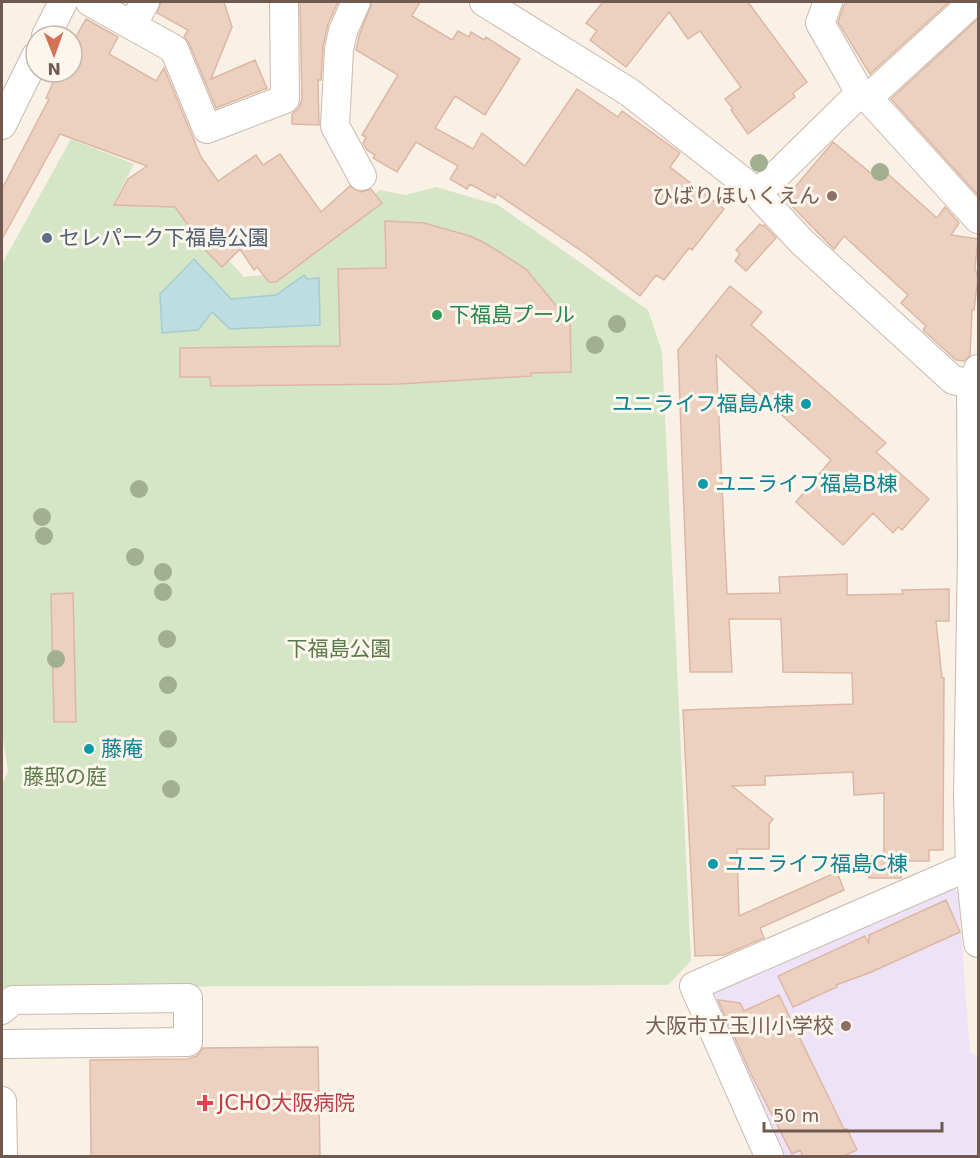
<svg xmlns="http://www.w3.org/2000/svg" width="980" height="1158" font-family="'DejaVu Sans','Noto Sans JP',sans-serif">
<rect width="100%" height="100%" fill="#faf1e6"/>
<path fill="#eee3f6" d="M947,884l11,8 12,160 8,5v99h-194l-72,-157 1,-8z"/>
<path fill="#d4e6c6" d="M71,139l63,25 -20,39 65,3 65,71 29,-3 107,-84 26,5 30,-8 62,18 150,105 14,42 29,609 -23,24 -666,2v-202l6,-14 -6,-38v-469z"/>
<path fill="#bddde1" stroke="#a4ccd2" stroke-width="1.5" d="M194,259l37,40 45,-4 28,-20 3,4 12,-1 1,47 -90,4 -18,-17 -14,18 -36,3 -2,-39z"/>
<path fill="#ecd1c1" stroke="#ddb7a3" stroke-width="1.5" d="M161,2h63l8,25 -21,52 44,-19 12,28 -51,20 -27,-65 -5,-6 4,-7 -31,-17z
M300,2h38l-10,22 -5,23 -2,33h-3l1,45 -27,-1v-10l7,-6 3,-9z
M372,2h48l-8,14 40,24 6,-9 11,6 2,-5 13,8 2,-3 34,22 -35,56 -30,-19 -20,32 38,21 9,-16 43,33 52,-77 41,28 4,-6 58,42 -10,14 54,42 -32,41 -3,-2 -25,32 -8,-5 -16,21 -54,-42 -89,-60 -2,4 -25,-14 -3,5 -17,-10 8,-13 -42,-24 -19,30 -24,-14 2,-3 -8,-5 -4,-7 3,-6 -4,-2 36,-60 -42,-25 3,-14z
M603,2h145l59,80 -14,11 2,4 -47,37 -17,-24 2,-1 -8,-10 16,-12 -41,-56 -12,8 -19,-27 -43,55 -36,-27 7,-9 -11,-8z
M848,2h101l-79,72 -32,-52 6,-17z
M86,19l32,18 -9,17 47,27 8,-13 37,89 17,24 38,-26 7,10 17,-11 41,58 29,-26 11,6 10,-3 11,14 -106,79h-7l-12,-15 -3,3 -14,-21 -18,18 -34,-34 3,-4 -16,-22 -61,-2 14,-26 19,-13 -87,-32 -58,105v-50l47,-90 -3,-1 12,-26h14v-28z
M978,19v176l-87,-96z
M833,142l39,32 8,-7 57,51 8,-11 14,16 -8,12 27,4 -3,29 3,10 -4,32h-2l-2,45 -6,6 -8,-1 -33,-30 3,-4 -25,-23 7,-8 -64,-59 -10,13 -49,-50z
M385,221l39,2 46,13 15,7 41,26 32,39h12l1,64 -40,1v3l-132,8 -188,2 -1,-9h-30v-29l160,-2 -2,-77 48,-1z
M760,224l3,2 1,-1 12,13 -30,33 -11,-10 5,-7 -4,-4z
M730,286l32,26 -11,13 135,118 -10,9 53,47 -27,31 -4,-3 -5,6 -20,-20 -30,32 -47,-43 35,-42 -115,-105 11,239 53,-1 -1,-16 68,-3v21l56,-1 -1,-4 47,-1v32h-13l6,57h2l-1,172h-14v11h-27l-1,17h-32v-22h15v-63l-30,2 -1,-23 -88,4v9l-33,1 41,33 -4,5v25h-32l2,67 98,-44 7,18 -84,38 4,10 -40,17 -29,1 -12,-246 170,-6 -1,-31 -69,-1 -2,-53h-52l3,53h-42l-12,-322z
M73,593l3,129h-22l-3,-128z
M946,900l14,32 -91,41 -33,12 1,2 -44,20 -15,-31 87,-40 4,8v-9z
M779,995l65,134h3l10,21 -13,6h-41l-3,-6 -8,4 -41,-80 -33,-74 22,3 4,8z
M318,1047l2,109h-229l-1,-96 98,-1 9,-3 6,-8z"/>
<g fill="none" stroke-linecap="round" stroke-linejoin="round">
<defs>
<path id="minor" d="M90,2l84,47 33,80 78,-30 -1,-97
M356,2l-13,29 -4,19 -4,76 27,50
M484,2l145,90 129,101 3,5 41,44 151,138 25,5
M828,2l-8,21 40,70 8,5 110,121
M132,25l13,-23
M46,36l17,-34
M868,98l105,-96
M2,125l34,-69
M758,193l102,-100
M978,369l-7,16 1,168 -4,244 2,69 8,77
M2,1010l11,-10 175,-2v44l-186,2
M2,1101l1,55
M769,1156l-75,-170 276,-120"/>
</defs>
<use href="#minor" stroke="#cab9ae" stroke-width="30"/>
<use href="#minor" stroke="#fff" stroke-width="28"/>
</g>
<g fill="#a2b090">
<circle cx="759" cy="163" r="9"/>
<circle cx="880" cy="172" r="9"/>
<circle cx="617" cy="324" r="9"/>
<circle cx="595" cy="345" r="9"/>
<circle cx="139" cy="489" r="9"/>
<circle cx="42" cy="517" r="9"/>
<circle cx="44" cy="536" r="9"/>
<circle cx="135" cy="557" r="9"/>
<circle cx="163" cy="572" r="9"/>
<circle cx="163" cy="592" r="9"/>
<circle cx="167" cy="639" r="9"/>
<circle cx="56" cy="659" r="9"/>
<circle cx="168" cy="685" r="9"/>
<circle cx="168" cy="739" r="9"/>
<circle cx="171" cy="789" r="9"/>
</g>
<g fill="#8d6e63" stroke="#fdf6ec" stroke-width="2">
<circle cx="832" cy="196" r="6"/>
<circle cx="846" cy="1026" r="6"/>
</g>
<circle fill="#5c6f8a" stroke="#fdf6ec" stroke-width="2" cx="47" cy="238" r="6"/>
<circle fill="#2e9e5b" stroke="#fdf6ec" stroke-width="2" cx="437" cy="315" r="6"/>
<g fill="#0f9aa8" stroke="#fdf6ec" stroke-width="2">
<circle cx="806" cy="404" r="6"/>
<circle cx="703" cy="484" r="6"/>
<circle cx="89" cy="749" r="6"/>
<circle cx="713" cy="864" r="6"/>
</g>
<path fill="#e0444e" stroke="#fdf6ec" stroke-width="2" d="M202 1094h6v6h6v6h-6v6h-6v-6h-6v-6h6z"/>
<g text-anchor="middle" stroke-width="6" stroke-linejoin="round" paint-order="stroke">
<g font-size="21" fill="#785e54" stroke="#fdf6ec" text-anchor="end">
<text x="820" y="203">ひばりほいくえん</text>
<text x="834" y="1033">大阪市立玉川小学校</text>
</g>
<g font-size="21" fill="#4e5e75" stroke="#fdf6ec" text-anchor="start">
<text x="59" y="245">セレパーク下福島公園</text>
</g>
<g font-size="21" fill="#27864d" stroke="#fdf6ec" text-anchor="start">
<text x="449" y="322">下福島プール</text>
</g>
<g font-size="21" fill="#0d838f" stroke="#fdf6ec" text-anchor="start">
<text x="794" y="411" text-anchor="end">ユニライフ福島A棟</text>
<text x="715" y="491">ユニライフ福島B棟</text>
<text x="101" y="756">藤庵</text>
<text x="725" y="871">ユニライフ福島C棟</text>
</g>
<g font-size="21" fill="#5a7a4a" stroke="#fdf6ec">
<text x="339" y="656">下福島公園</text>
<text x="65" y="784">藤邸の庭</text>
</g>
<g font-size="21" fill="#be3a42" stroke="#fdf6ec" text-anchor="start">
<text x="218" y="1110">JCHO大阪病院</text>
</g>
</g>
<rect width="980" height="1158" fill="none" stroke="#70594e" stroke-width="6"/>
<g transform="translate(54 54) rotate(179)"><circle r="28" fill="#fdf6ec" stroke="#c5b7ad" stroke-width="1.5"/>
<path d="M0-4.5L10 22L0 15L-10 22Z" fill="#d67159"/>
<text y="-9" font-size="16" font-weight="bold" text-anchor="middle" fill="#70594e">N</text>
</g>
<path d="M764 1122v9h178v-9" fill="none" stroke="#70594e" stroke-width="3"/>
<text x="773" y="1122" font-size="18" fill="#70594e" stroke="#fdf6ec" stroke-width="4.5" paint-order="stroke">50 m</text>
</svg>
